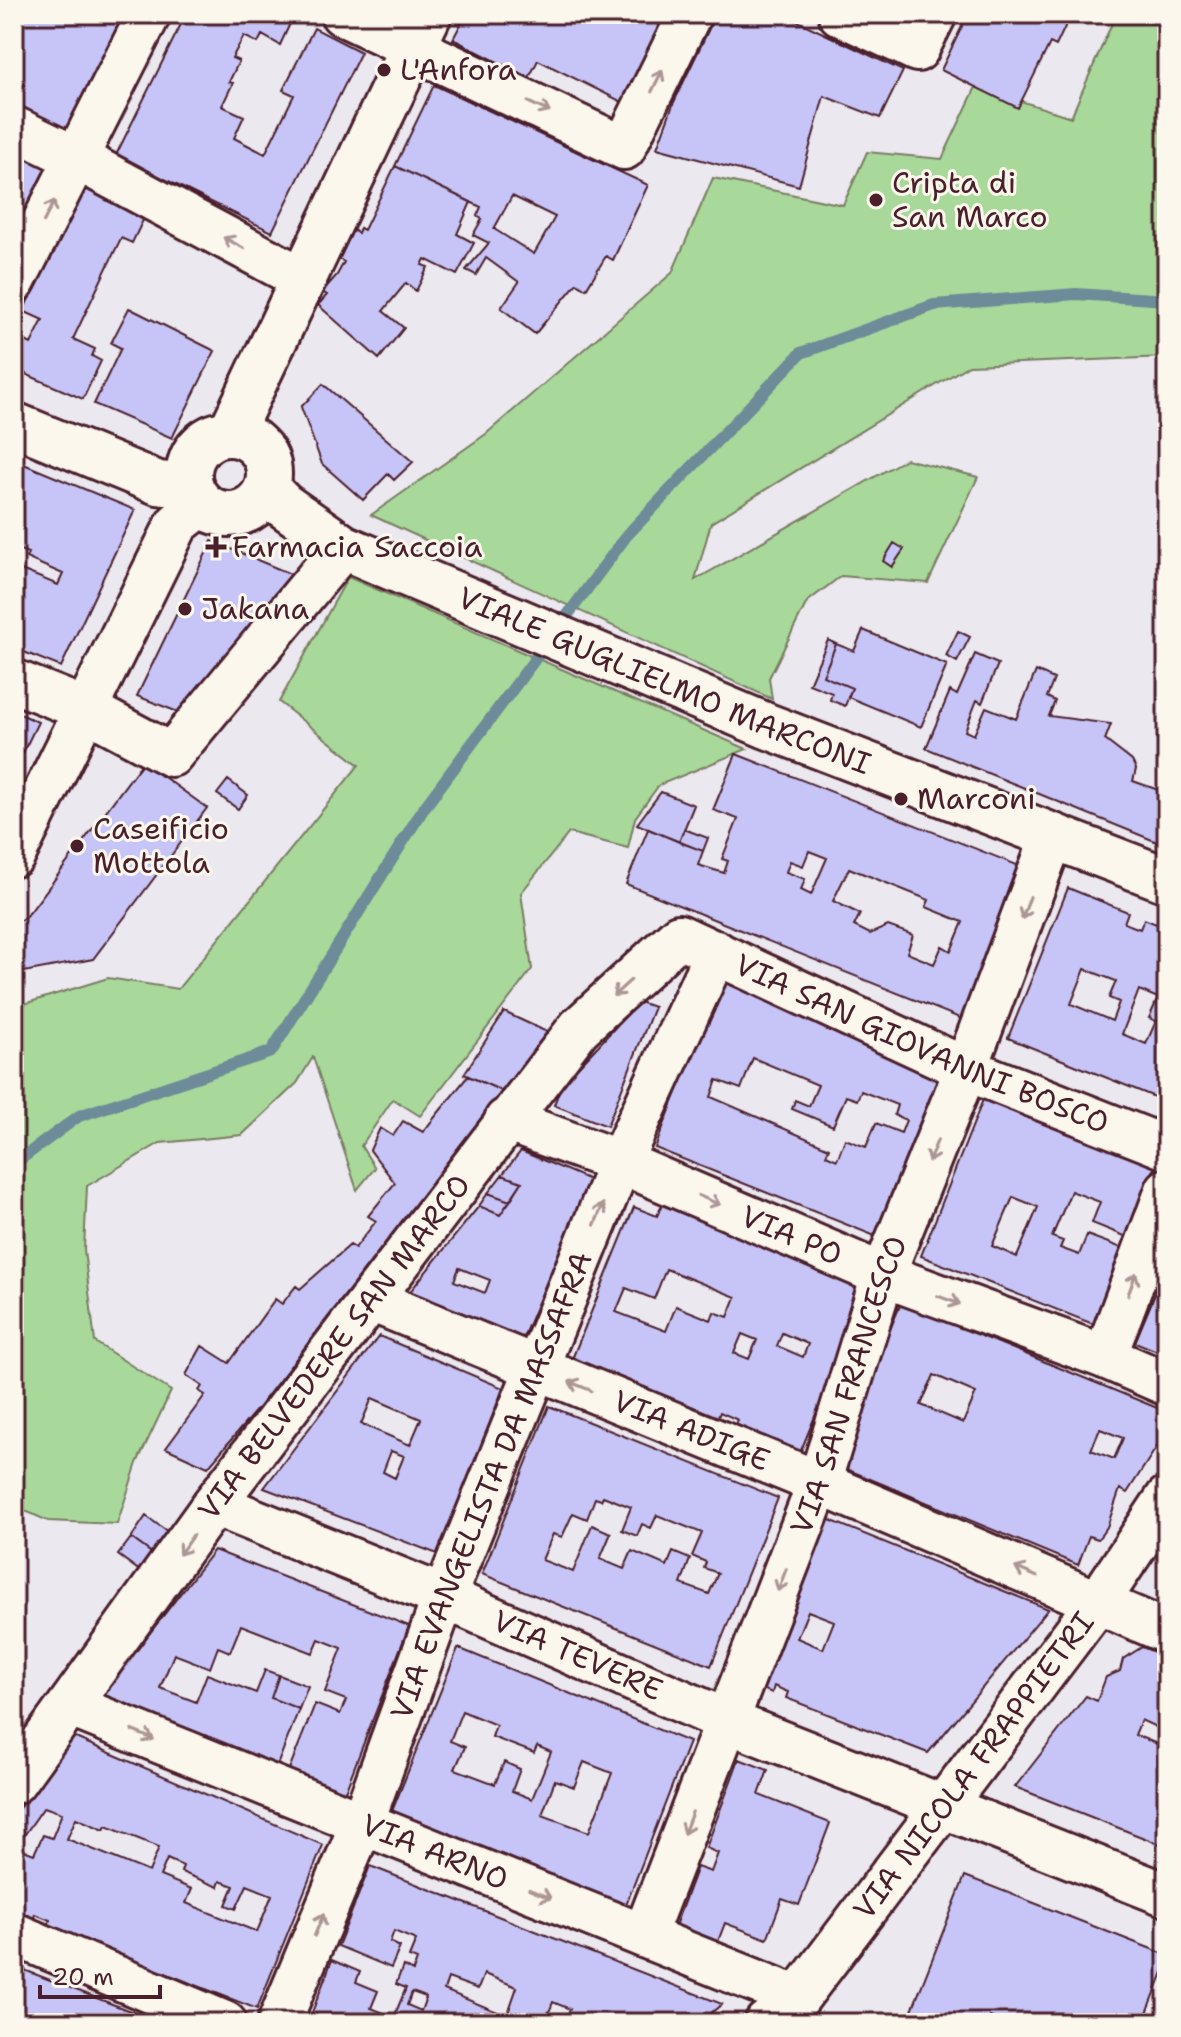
<svg xmlns="http://www.w3.org/2000/svg" width="1181" height="2037" font-family="'Shantell Sans',sans-serif">
<rect width="100%" height="100%" fill="#ebe8f0"/>
<filter id="ink" filterUnits="userSpaceOnUse"><feTurbulence type="fractalNoise" baseFrequency=".0125" numOctaves="2"/><feDisplacementMap in="SourceGraphic" scale="16" xChannelSelector="R" yChannelSelector="G"/><feConvolveMatrix kernelMatrix="1 2 1 2 8 2 1 2 1" color-interpolation-filters="sRGB"/></filter>
<g filter="url(#ink)">
<path fill="#a8d99a" stroke="#797c62" stroke-width="2" d="M1116,14h51v343l-198,8 -258,158 -16,57 211,-121 72,18 -50,106 -87,-7 -34,26 -38,76 3,21 -401,-184 115,-81 186,-161 41,-95 130,27 24,-53 75,7 34,-72 95,30z
M348,577l399,172 -88,36 -24,33 -7,30 -59,-15 -48,60 11,76 -112,147 -27,-17 -32,47 14,22 -18,22 -44,-133 -16,26 -55,52 -82,8 -73,43 -3,64 11,92 76,49 -34,72 -20,61 -69,-3 -34,-15v-499l94,-29 70,11 181,-224 -80,-63z"/>
<g fill="none" stroke-linecap="round" stroke-linejoin="round">
<path stroke="#6d8b98" stroke-width="12" d="M558,628l69,-93 174,-182 133,-48 142,-11 91,6
M14,1164l65,-48 192,-64 153,-244 123,-165"/>
</g>
<path fill="#c7c5f8" stroke="#4a1f2b" stroke-width="2" fill-rule="evenodd" d="M14,14h110l-59,122 -51,-25v-36l4,-9 -4,-2z
M186,14l108,1 -14,30 -18,-10 -4,8 -14,-7 -12,22 7,3 -10,21 4,1 -11,23 22,10 -10,22 31,16 29,-59 -11,-5 31,-62 47,24 -89,180 -156,-77z
M466,14h203l-45,89 -86,-43 -9,18 -76,-39z
M716,14h67l120,57 -23,47 -56,-22 -25,90 -142,-38 17,-46z
M968,14h103l-15,32 -6,-3 -32,65 -77,-38z
M434,85l214,100 -35,75 -7,-4 -20,33 -9,-6 -42,51 -34,-26 18,-26 -33,-24 -10,17 -10,-5 23,-27 -16,-8 9,-16 -5,-3 4,-9 -86,-41zM512,196l43,21 -21,37 -40,-25z
M14,148l37,19 -37,73z
M395,166l76,36 -14,32 17,9 -17,32 -32,-16 -3,6 6,2 -12,24 -10,-8 -23,28 21,17 -25,31 -61,-54 9,-10 -5,-3 15,-17 7,-13 -5,-3 14,-29 5,3 2,-5 4,2z
M84,184l62,30 -14,29 -11,-5 -48,101 22,10 -3,7 9,5 -18,38 -69,-30v-34l17,9 12,-24 -20,-9z
M129,308l86,43 -43,87 -78,-34 27,-56 -10,-5z
M323,384l90,78 -19,18 -6,-6 -25,26 -41,-36 -21,-57z
M14,460l121,50 -74,157 -47,-19v-81l44,18 5,-11 -37,-16 2,-5 -13,-5 -1,2z
M212,541l81,34 -110,139 -46,-18z
M894,543l10,6 -12,18 -9,-6z
M863,630l84,35 -26,62 -73,-30 4,-9 -29,-12 13,-32 18,7z
M958,631l12,6 -13,25 -11,-6z
M828,640l8,4 -13,32 29,12 -7,18 -15,-6 2,-7 -23,-9z
M975,654l23,10 -16,39 -5,-3 -12,31 9,4 12,-28 30,12 20,-48 18,8 -7,18 8,4 -6,15 62,8 -6,16 27,21 4,8 -3,12 34,12v53l-241,-98 24,-57 7,4z
M14,711l24,11 -24,49z
M736,754l296,117 -55,154 -351,-141 22,-55 55,22 -5,14 26,8 4,-12 -6,-2 16,-40 -25,-9zM809,851l18,7 -16,37 -10,-5 4,-11 -19,-7 4,-11 13,5zM849,868l80,32 -3,7 37,15 -12,29 -9,-5 -8,18 -27,-11 6,-18 -25,-9 -18,8 -16,-8 6,-12 -27,-13z
M143,762l64,46 -114,151 -69,13 -10,-17v-29l16,-14z
M228,780l20,15 -10,14 -21,-15z
M661,792l33,13 -15,37 -42,-18z
M684,829l24,9 -5,13 -24,-9z
M1068,888l60,24 -4,11 16,6 4,-10 23,9v174l-159,-64zM1085,969l31,12 -7,17 10,4 -7,19 -41,-17zM1139,990l19,8 -9,20 7,3 -10,23 -24,-10z
M721,981l231,91 -67,168 -230,-92zM753,1058l65,27 -9,21 -14,-6 -3,9 41,17 13,-30 11,4 4,-9 36,14 -3,10 12,5 -5,13 -25,-10 -10,24 -21,-8 -8,21 -11,-5 3,-7 -118,-51 6,-17 24,9z
M639,1002l15,5 -47,119 -53,-21 15,-41 9,3z
M504,1012l43,20 -45,59 -38,-17z
M468,1076l34,15 -244,317 -50,59 -42,-19 39,-53 -6,-4 3,-5 -16,-11 16,-29 27,17 46,-64 7,5 14,-18 4,3 50,-44 5,3 21,-27 -8,-5 27,-33 -25,-33 10,-22 13,8 10,-15 20,11z
M988,1087l172,67 -33,83 -35,-14 8,-21 -29,-11 -19,46 11,4 -3,7 19,7 8,-20 35,13 -29,76 -172,-68zM1013,1197l25,10 -21,50 -25,-11z
M521,1151l69,29 -68,160 -114,-46 71,-88 21,9 22,-33 -20,-7zM459,1268l31,12 -5,13 -31,-12z
M502,1175l20,7 -12,19 -22,-8z
M488,1193l22,8 -10,14 -21,-9z
M662,1205l205,84 -67,164 -65,-26 3,-7 -18,-8 -2,6 -146,-59 62,-152 23,9zM666,1269l70,28 -8,20 -14,-5 -3,8 -35,-14 -10,25 -50,-19 10,-24 28,11zM782,1333l26,11 -5,13 -26,-11zM742,1334l15,6 -8,19 -15,-6z
M1163,1275l4,1v79l-32,-13z
M901,1303l266,109v19l-40,62 -7,-4 -13,38 -9,12 -9,-3 -11,29 -244,-101zM934,1375l42,18 -13,30 -42,-18zM1100,1429l23,9 -9,21 -23,-9z
M379,1336l124,52 -63,167 -176,-67zM372,1398l49,21 -11,26 -49,-21zM391,1451l13,5 -9,22 -12,-6z
M549,1406l229,92 -67,168 -229,-92zM603,1496l28,11 -9,23 15,6 5,-12 9,4 6,-13 45,18 -10,23 14,6 -2,6 14,5 -9,21 -28,-10 9,-25 -17,-7 -6,14 -35,-15 -8,18 -24,-10 11,-26 -19,-8 -19,47 -31,-12 11,-26 9,3 11,-24 14,6 8,-21 6,2z
M815,1514l233,95 -120,144 -142,-55 2,-6 -14,-6 -2,7 -29,-12zM808,1611l26,10 -11,28 -26,-11z
M146,1516l22,16 -15,22 -22,-16z
M131,1538l22,16 -13,17 -22,-16z
M214,1550l195,76 -65,168 -56,-22 27,-68 25,10 6,-14 -21,-8 17,-44 -23,-9 -6,14 -72,-28 -11,27 -12,-5 -8,21 -36,-14 -14,34 36,14 11,-28 49,19 9,-23 14,5 -8,23 28,11 -23,59 -177,-69z
M1142,1647l25,10v49l-9,22 -17,-8 -6,15 32,13v99l-152,-60 71,-91 11,5 9,-24 14,-6 3,-12z
M458,1648l231,94 -65,168 -234,-94zM462,1711l34,14 -4,12 42,16 3,-7 14,6 -19,47 -20,-8 8,-22 -16,-7 -9,22 -40,-15 10,-22 -15,-6zM584,1762l28,11 -23,59 -47,-17 13,-35 19,7z
M279,1675l29,11 -9,23 -28,-11z
M71,1736l252,109 -66,164 -210,-82 3,-7 -15,-6 -2,7 -19,-8v-99l25,-30 -5,-3zM44,1807l18,6 -10,25 -9,-3 -9,19 -18,-7zM76,1818l28,12 2,-4 53,21 -10,25 -82,-33zM167,1859l16,7 -2,6 37,15 2,-6 14,5 -8,19 10,4 11,-24 25,10 -15,37 -71,-29 6,-14 -32,-13z
M739,1759l29,11 -9,25 71,28 -31,82 -17,-6 -15,40 -42,-16 -10,26 -43,-15 25,-67 14,5 7,-19 -12,-5z
M370,1866l352,138 -23,19h-135l6,-14 -17,-7 -8,21h-237l24,-63 28,12 -4,10 22,9 -7,17 23,9 12,-29 -10,-4 7,-18 10,5 4,-11 -8,-3 7,-17 -22,-9 -4,11 10,5 -9,21 -53,-22zM484,1974l33,13 -10,29 -63,-26 4,-12 30,11zM412,1992l14,5 -5,14 -14,-6z
M965,1876l202,79v7l-24,61h-138l-15,-6 -3,6h-80z
M14,1966l147,57h-147z"/>
<g fill="none" stroke-linecap="round" stroke-linejoin="round">
<defs>
<g id="minor">
<path d="M342,14l282,134 66,-134"/>
<path d="M840,14l77,36 18,-36"/>
<path d="M14,128l62,30 227,121"/>
<path d="M14,281l135,-267"/>
<path d="M14,424l144,59 32,3"/>
<path d="M14,681l73,29 84,45 172,-208"/>
<path d="M14,855l163,-331 24,-19"/>
<path id="s1" d="M506,1120l114,42 263,113 222,82 62,27"/>
<path id="s2" d="M371,1300l448,183 348,149"/>
<path d="M1105,1357l62,-167"/>
<path id="s3" d="M214,1504l230,93 283,124 440,174"/>
<path id="s4" d="M71,1706l727,292"/>
<path id="s5" d="M14,1782l200,-278 365,-476 100,-92 287,133 201,79"/>
<path d="M14,1934l211,89"/>
<path id="s6" d="M644,1936l175,-453 64,-208 83,-206 87,-234"/>
<path id="s7" d="M279,2023l83,-200 82,-226 176,-435 96,-210"/>
<path id="s8" d="M766,2023l32,-25 300,-396 69,-104"/>
</g>
<g id="major">
<path d="M230,434l199,-420"/>
<circle cx="229" cy="474" r="40"/>
<path id="s9" d="M267,489l16,16 60,42 424,179 400,154"/>
</g>
</defs>
<use href="#minor" stroke="#4a1f2b" stroke-width="48"/>
<use href="#major" stroke="#4a1f2b" stroke-width="50"/>
<use href="#minor" stroke="#fbf7ec" stroke-width="42"/>
<use href="#major" stroke="#fbf7ec" stroke-width="44"/>
</g>
<defs><path id="oneway-shaft" d="M-6 0H5M1.5-3L5.5 0L1.5 3" fill="none" stroke-width="1.6" stroke-linecap="round" stroke-linejoin="round" transform="scale(2)"/></defs>
<g stroke="#ab9695">
<use href="#oneway-shaft" transform="translate(657 81) rotate(-64)"/>
<use href="#oneway-shaft" transform="translate(539 107) rotate(25)"/>
<use href="#oneway-shaft" transform="translate(49 211) rotate(-63)"/>
<use href="#oneway-shaft" transform="translate(234 243) rotate(-152)"/>
<use href="#oneway-shaft" transform="translate(1026 908) rotate(110)"/>
<use href="#oneway-shaft" transform="translate(622 988) rotate(138)"/>
<use href="#oneway-shaft" transform="translate(933 1151) rotate(112)"/>
<use href="#oneway-shaft" transform="translate(709 1200) rotate(23)"/>
<use href="#oneway-shaft" transform="translate(599 1214) rotate(-68)"/>
<use href="#oneway-shaft" transform="translate(1132 1284) rotate(-70)"/>
<use href="#oneway-shaft" transform="translate(949 1300) rotate(20)"/>
<use href="#oneway-shaft" transform="translate(580 1386) rotate(-158)"/>
<use href="#oneway-shaft" transform="translate(186 1545) rotate(125)"/>
<use href="#oneway-shaft" transform="translate(1026 1572) rotate(-157)"/>
<use href="#oneway-shaft" transform="translate(782 1580) rotate(111)"/>
<use href="#oneway-shaft" transform="translate(143 1735) rotate(22)"/>
<use href="#oneway-shaft" transform="translate(688 1823) rotate(111)"/>
<use href="#oneway-shaft" transform="translate(540 1894) rotate(22)"/>
<use href="#oneway-shaft" transform="translate(319 1925) rotate(-67)"/>
</g>
</g>
<g fill="#4a1f2b" stroke="#fbf7ec" stroke-width="3">
<circle cx="384" cy="70" r="8"/>
<circle cx="876" cy="200" r="8"/>
<path d="M212 535h8v8h8v8h-8v8h-8v-8h-8v-8h8z"/>
<circle cx="185" cy="609" r="8"/>
<circle cx="901" cy="799" r="8"/>
<circle cx="77" cy="846" r="8"/>
</g>
<g text-anchor="middle" stroke-width="6" stroke-linejoin="round" paint-order="stroke">
<g font-size="30" fill="#4a1f2b" stroke="#fbf7ec" text-anchor="start">
<text x="400" y="80">L'Anfora</text>
<text x="892" y="193">Cripta di<tspan x="892" dy="34">San Marco</tspan></text>
<text x="232" y="557">Farmacia Saccoia</text>
<text x="201" y="619">Jakana</text>
<text x="917" y="809">Marconi</text>
<text x="93" y="839">Caseificio<tspan x="93" dy="34">Mottola</tspan></text>
</g>
<g font-size="30" fill="#4a1f2b" stroke="#fbf7ec">
<text dy="10" stroke="none"><textPath href="#s9" startOffset="444">VIALE GUGLIELMO MARCONI</textPath></text>
<text dy="10" stroke="none"><textPath href="#s5" startOffset="1344">VIA SAN GIOVANNI BOSCO</textPath></text>
<text dy="10" stroke="none"><textPath href="#s1" startOffset="308">VIA PO</textPath></text>
<text dy="10" stroke="none"><textPath href="#s5" startOffset="540">VIA BELVEDERE SAN MARCO</textPath></text>
<text dy="10" stroke="none"><textPath href="#s6" startOffset="588">VIA SAN FRANCESCO</textPath></text>
<text dy="10" stroke="none"><textPath href="#s2" startOffset="346">VIA ADIGE</textPath></text>
<text dy="10" stroke="none"><textPath href="#s7" startOffset="578">VIA EVANGELISTA DA MASSAFRA</textPath></text>
<text dy="10" stroke="none"><textPath href="#s3" startOffset="394">VIA TEVERE</textPath></text>
<text dy="10" stroke="none"><textPath href="#s8" startOffset="332">VIA NICOLA FRAPPIETRI</textPath></text>
<text dy="10" stroke="none"><textPath href="#s4" startOffset="392">VIA ARNO</textPath></text>
</g>
</g>
<rect width="1181" height="2037" fill="none" stroke="#fbf7ec" stroke-width="48"/>
<rect x="24" y="24" width="1133" height="1989" fill="none" stroke="#4a1f2b" stroke-width="3" filter="url(#ink)"/>
<path d="M40 1985v12h120v-12" fill="none" stroke="#4a1f2b" stroke-width="4"/>
<text x="52" y="1985" font-size="24" fill="#4a1f2b" stroke="#fbf7ec" stroke-width="6" paint-order="stroke">20 m</text>
</svg>
